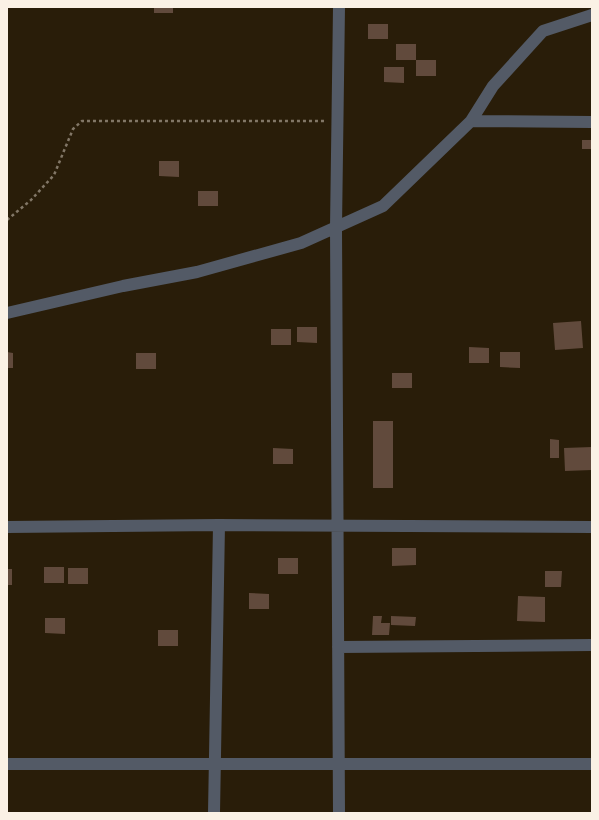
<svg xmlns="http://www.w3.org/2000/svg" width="599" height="820" font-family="Helvetica,sans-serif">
<rect width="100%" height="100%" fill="#291d09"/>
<path fill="#614a3c" d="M154,7h19v6h-19z
M368,24h20v15h-20z
M396,44h20v16h-20z
M416,60h20v16h-20z
M384,67h20v16l-20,-1z
M582,140h10v9h-10z
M159,161h20v16l-20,-1z
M198,191h20v15h-20z
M581,321l2,27 -28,2 -2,-27z
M297,327h20v16l-20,-1z
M271,329h20v16h-20z
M469,347l20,1v15h-20z
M7,352l6,1v15h-6z
M500,352h20v16l-20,-1z
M136,353h20v16h-20z
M392,373h20v15h-20z
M373,421h20v67h-20z
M550,439l9,1v18h-9z
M592,447v23l-27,1 -1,-23z
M273,448l20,1v15h-20z
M392,548h24v17l-24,1z
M278,558h20v16h-20z
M44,567h20v16h-20z
M68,568h20v16h-20z
M7,569h5v16h-5z
M545,571h17l-1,16h-16z
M249,593l20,1v15h-20z
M518,596l27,1v25l-28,-1z
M373,616h9l-1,7h9l-1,12h-17z
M391,616l25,1 -1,9 -24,-1z
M45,618h20v16l-20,-1z
M158,630h20v16h-20z"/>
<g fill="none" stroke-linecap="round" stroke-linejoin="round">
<path stroke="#827767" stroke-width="2.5" stroke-dasharray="3 3" stroke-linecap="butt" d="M7,220l24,-20 23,-25 19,-46 9,-8h243"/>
<path stroke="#535a66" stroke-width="12" d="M471,121l121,1
M7,313l116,-27 74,-14 104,-29 82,-37 88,-85 22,-35 50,-55 49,-16
M7,527l212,-2 373,2
M338,647l254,-2
M7,764h585
M214,813l5,-288
M339,813l-3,-586 3,-220"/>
</g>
<rect width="599" height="820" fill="none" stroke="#faf1e5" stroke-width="16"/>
</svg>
